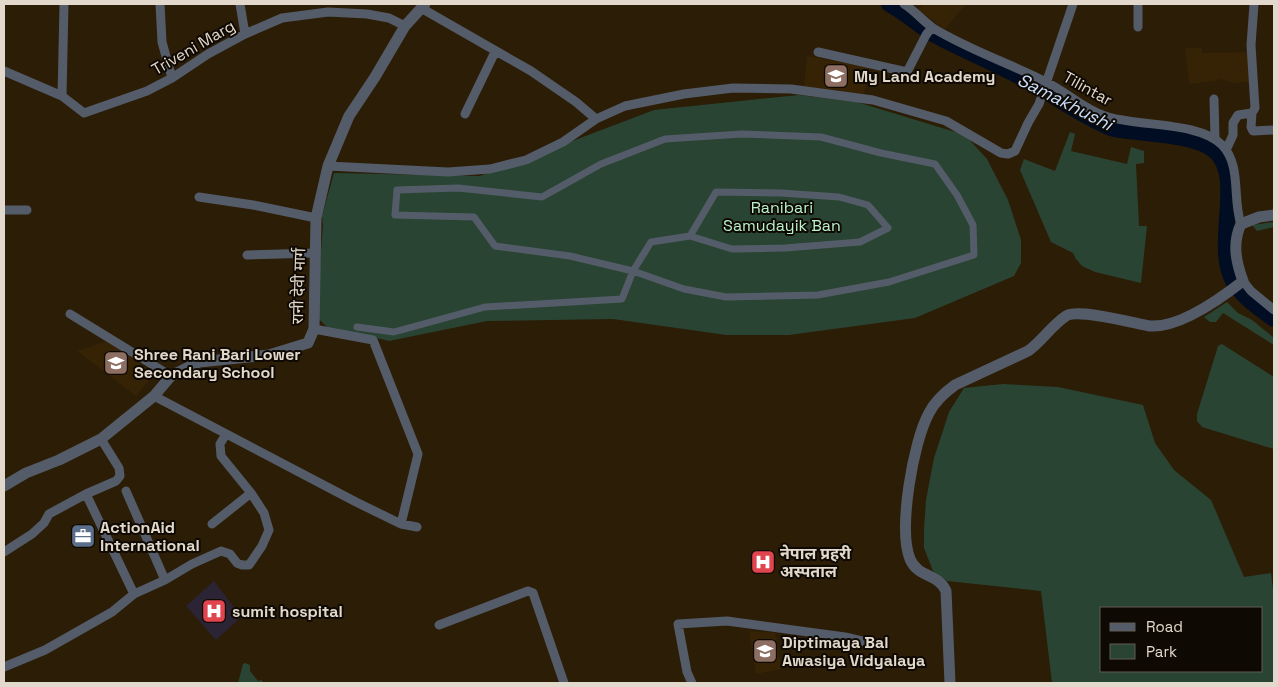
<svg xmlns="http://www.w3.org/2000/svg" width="1278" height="687" font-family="'Space Grotesk','Noto Sans Devanagari',sans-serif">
<rect width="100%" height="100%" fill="#2c1d07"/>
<path fill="#362305" d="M923,4h43l-21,25 -27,-19z
M1185,48h17v5l48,-1 1,30 -18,1 -13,-4 -4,2 -27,3z
M807,56l63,11 -7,31 -59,-12z
M110,340l44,35 -18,21 -59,-45z
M749,631l26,2 7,36 -26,5z"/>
<path fill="#2b2434" d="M214,581l27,36 -25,23 -30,-34z"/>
<path fill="#294432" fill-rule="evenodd" d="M799,95l58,7 108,33 22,24 21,41 13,40v23l-7,13 -99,42 -126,17h-63l-113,-16 -126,2 -98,20 -32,-8 -29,-5 -12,-12 7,-90 -1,-10 12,-43 146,3 174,-66z
M1070,132l5,2 -4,17 56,13 4,-17 13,4v12l-8,1 3,62h8l-6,57 -46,-11 -13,-6 -6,-7 -3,-6 -22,-11 -31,-72 4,-11 31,12z
M1274,222v5l-17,4 -5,-6z
M1227,302l11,11 14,7 22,18v7l-51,-32 -7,9h-6l-6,-5z
M1222,344l52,33v72l-72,-22 -5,-6v-7l21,-68z
M1003,384l55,3 85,18 12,38 19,27 37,30 33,77 27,-4 3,25v85h-222l-11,-92 -94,-10 -14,-10 -9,-23v-19l2,-29 8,-42 15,-46 15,-24zM1102,608h160v63h-160z
M245,663l5,2v6l8,10 3,-1 3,3h-26l5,-19z"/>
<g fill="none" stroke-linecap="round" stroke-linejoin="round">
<path stroke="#010d23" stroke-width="16" d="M889,4c16,8 29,21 44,30 33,18 69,32 102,51 25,15 49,32 76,43 5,2 12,2 18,3 24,3 71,5 87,21 28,27 -3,91 17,129 10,17 26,27 41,38"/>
<path stroke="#545c69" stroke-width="7" d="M357,327l37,5 91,-25 137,-8 11,-28 -63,-15 -75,-10 -21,-29 -79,-2 2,-25 61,-2 84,9 59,-33 64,-25 77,-5 79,3 60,16 54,11 22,31 16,30 1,30 -85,27 -71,13 -92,2 -42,-8 -51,-18 18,-29 39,-6 42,13 53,-1 75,-6 28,-14 -20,-23 -29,-8 -58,-4 -65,-1 -26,44"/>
<path stroke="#545c69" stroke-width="9" d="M160,4l2,38 10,36
M240,4l5,30
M904,4c11,7 19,17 29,24 36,22 76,35 113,54 21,10 37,27 59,34 32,11 94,5 117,29 20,21 10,54 19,79
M421,8l110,63 45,31 20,17 29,-13 59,-12 49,-6 58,1 82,11 73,21 55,32 7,1 7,-3 13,-28 11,-19 34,-100
M1138,27v-23
M818,52l89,20 19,-37 6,-8
M4,71l58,25 22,17 63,-22 25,-13 36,-24 37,-20 37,-16 46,-6 39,2 22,4 16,8
M62,96l2,-92
M1214,99l1,40
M1252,113l-1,14 2,4 21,-1
M465,114l30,-62
M1226,150l7,-15v-12l5,-8 14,-2 3,-5 -4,-63 3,-41
M328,166l120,6 42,-3 36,-9 37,-18 33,-23
M199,197l54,8 63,13
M4,210h23
M247,255l69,-2
M1243,281l8,10 23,19
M70,314l101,62
M314,329l59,11 45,114 -17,70
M154,396l202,106 45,22 16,3
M126,491l39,89
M86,494l48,100
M212,524l39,-31
M4,552l28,-18 12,-11 5,-9 37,-20 30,-13 4,-5 -1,-8 -18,-29
M439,625l89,-34 5,2 31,90
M4,667l41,-17 67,-38 22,-18 31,-14 27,-16 29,-13 9,3 7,9 5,2h7l13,-19 7,-16 -5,-17 -13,-20 -30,-37 -1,-12 6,-10
M692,683l-5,-11 -9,-48 49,-3 118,16 21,5"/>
<path stroke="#545c69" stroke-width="11" d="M4,486l22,-13 33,-13 42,-21 53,-43 17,-20 28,-14 70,-7 39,-12 6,-14 2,-111 12,-52 21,-50 26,-39 30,-51 20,-22
M950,683l-4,-92c-8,-18 -28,-13 -36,-32 -12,-30 3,-117 19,-146 6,-12 15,-20 26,-28l73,-34c14,-10 23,-25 38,-35 12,-8 67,7 84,10 30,2 70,-27 93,-45 -7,-19 -11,-38 -2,-57l18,-7 15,-2"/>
</g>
<defs>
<symbol id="school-square" viewBox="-11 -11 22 22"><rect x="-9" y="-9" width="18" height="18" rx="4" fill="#8d6e63" stroke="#0f0903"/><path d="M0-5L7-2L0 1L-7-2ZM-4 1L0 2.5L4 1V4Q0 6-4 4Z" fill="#fff"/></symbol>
<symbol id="office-square" viewBox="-11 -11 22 22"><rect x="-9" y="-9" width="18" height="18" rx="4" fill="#5c6f8a" stroke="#0f0903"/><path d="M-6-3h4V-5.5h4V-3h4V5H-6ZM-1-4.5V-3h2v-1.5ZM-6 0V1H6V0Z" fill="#fff"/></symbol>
<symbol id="hospital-square" viewBox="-11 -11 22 22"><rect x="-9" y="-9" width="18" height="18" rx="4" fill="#e0444e" stroke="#0f0903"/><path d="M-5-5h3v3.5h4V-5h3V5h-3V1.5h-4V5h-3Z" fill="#fff"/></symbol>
</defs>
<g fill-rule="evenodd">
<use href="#school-square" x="822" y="62" width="28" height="28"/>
<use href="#school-square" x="102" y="349" width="28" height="28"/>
<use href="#office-square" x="69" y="522" width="28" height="28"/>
<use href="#hospital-square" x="749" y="548" width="28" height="28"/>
<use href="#hospital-square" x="200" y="597" width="28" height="28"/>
<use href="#school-square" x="751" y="637" width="28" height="28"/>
</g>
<g text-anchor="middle" stroke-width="4" stroke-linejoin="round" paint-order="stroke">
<g font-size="16" fill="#e2d8cb" stroke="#0f0903">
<text transform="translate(193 47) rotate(-30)" y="6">Triveni Marg</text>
<text transform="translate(1088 88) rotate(29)" y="6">Tilintar</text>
<text transform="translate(298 286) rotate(-88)" y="6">रानी देवी मार्ग</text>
</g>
<g font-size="16" font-weight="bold" fill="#e2d8cb" stroke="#0f0903" text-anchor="start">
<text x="854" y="82">My Land Academy</text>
<text x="134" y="360">Shree Rani Bari Lower<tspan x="134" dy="18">Secondary School</tspan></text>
<text x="100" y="533">ActionAid<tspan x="100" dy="18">International</tspan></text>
<text x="780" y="559">नेपाल प्रहरी<tspan x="780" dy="18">अस्पताल</tspan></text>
<text x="232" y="617">sumit hospital</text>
<text x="782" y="648">Diptimaya Bal<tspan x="782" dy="18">Awasiya Vidyalaya</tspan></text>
</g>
<g font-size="16" fill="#b8f3ca" stroke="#0f0903">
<text x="782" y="213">Ranibari<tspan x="782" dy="18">Samudayik Ban</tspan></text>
</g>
<g font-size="18" font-style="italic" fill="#c9e0fe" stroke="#0f0903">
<text transform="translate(1065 102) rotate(27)" y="6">Samakhushi</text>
</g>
</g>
<rect width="1278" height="687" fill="none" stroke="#e2d8cb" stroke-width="10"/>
<rect x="1100" y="607" width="162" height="65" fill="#0f0903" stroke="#635c53"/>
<rect x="1110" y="623" width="25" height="8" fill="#545c69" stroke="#635c53"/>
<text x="1146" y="632" font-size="15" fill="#e2d8cb">Road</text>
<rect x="1110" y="644" width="25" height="15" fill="#294432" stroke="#635c53"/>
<text x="1146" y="657" font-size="15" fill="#e2d8cb">Park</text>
</svg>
